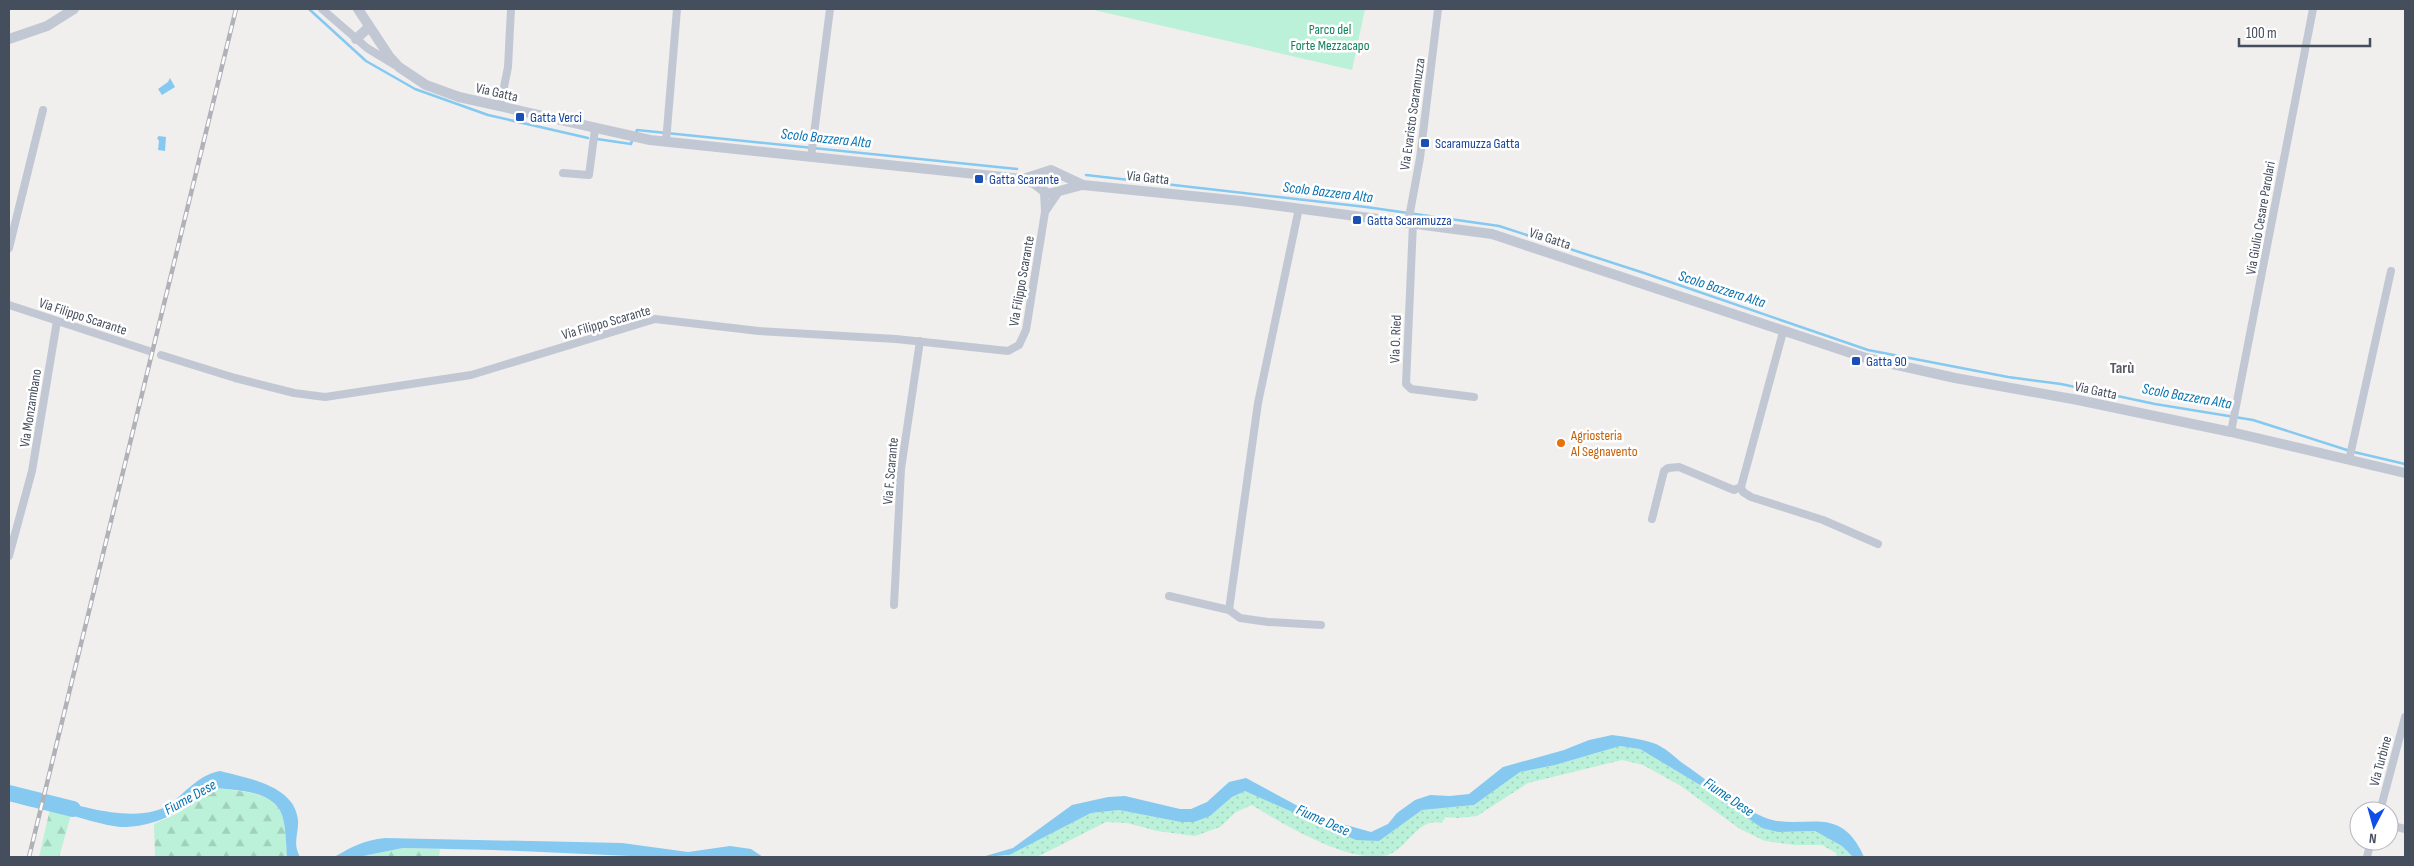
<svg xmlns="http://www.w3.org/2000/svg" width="2414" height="866" font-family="'Sofia Sans Condensed',sans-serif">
<defs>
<pattern id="grass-dots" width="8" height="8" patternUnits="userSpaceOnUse" patternTransform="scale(1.25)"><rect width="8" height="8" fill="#baf1d8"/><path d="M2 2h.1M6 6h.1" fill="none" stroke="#a1d0bc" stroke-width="1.8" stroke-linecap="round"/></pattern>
<pattern id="forest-firs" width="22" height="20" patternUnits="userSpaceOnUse" patternTransform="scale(1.25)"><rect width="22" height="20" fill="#baf1d8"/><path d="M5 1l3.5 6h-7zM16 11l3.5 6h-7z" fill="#a1d0bc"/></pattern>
</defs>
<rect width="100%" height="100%" fill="#f1eeee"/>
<path fill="url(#grass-dots)" d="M1620,746l20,3 138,83 37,-1 27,15 11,11h-16l-1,-4 -14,-8h-27l-30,-4 -25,-12 -59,-43 -38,-21 -21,-5 -94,23 -51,33 -19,2 -12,-1 -5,6c-23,-6 -33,25 -53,32 -35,11 -107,-32 -136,-50l-16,7 -16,15 -25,9 -38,-5 -30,-8 -21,-1 -69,35h-33l87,-44 28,-3 62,12 29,-6 22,-19 13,-6 134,50 43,-31 52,-5 46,-33 35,-7z"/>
<path fill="url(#forest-firs)" d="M217,788c21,4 56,2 65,27 4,12 4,29 5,42h-132l-1,-33 22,-10z
M50,809l21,6 -12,42h-20z
M403,848l37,1 -1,8h-81z"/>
<path fill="#baf1d8" d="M1090,9h275l-13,61z"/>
<path fill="#85c9f0" d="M170,78l5,9 -13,8 -4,-6 10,-7z
M159,136l7,1 -1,14 -7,-1 1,-9 -2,-3z
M1612,735c15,2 30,4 44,9 9,4 18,12 25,18 25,17 49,38 76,52 41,23 81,-17 107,43h-11l-11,-11 -27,-15 -37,1 -16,-4 -62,-43 -60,-36 -20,-3 -65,19 -35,7 -46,33 -52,5 -43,31 -23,-1 -111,-49 -13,6 -22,19 -16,6h-13l-62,-12 -28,3 -82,42 -27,2 31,-9 59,-43 36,-8 17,-1 55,13h11l16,-7 22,-20 17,-4 50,27 43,18 32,9 17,-8 9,-11 18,-13 15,-5 20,1 19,-2 34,-27 61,-17 25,-10z
M220,771c26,7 75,14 78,49 1,14 -6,23 2,37h-13c-1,-13 -1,-30 -5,-42 -9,-25 -44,-24 -65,-27 -29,18 -56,38 -91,39 -17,1 -58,-13 -76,-18l3,-10c32,8 90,27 120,3 14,-12 28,-28 47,-31z
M9,788l30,7 -3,12c-10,0 -17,-5 -27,-6z
M385,838l237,5 66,9 42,-6 21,3 12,8h-111l-158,-7 -91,-2 -45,9h-24c18,-10 30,-17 51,-19z"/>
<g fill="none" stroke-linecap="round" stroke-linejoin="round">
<path stroke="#85c9f0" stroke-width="2.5" d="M309,9l57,52 49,28 73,26 100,23
M636,133l1,-3 380,39
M597,139l34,5 1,-3
M1086,175l280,32 133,19 145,47 224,77 140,27 53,7 94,20 98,16 94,30
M2354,452l51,12"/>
<path stroke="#85c9f0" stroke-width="16" d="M9,793l64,16"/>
<path stroke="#c1c8d4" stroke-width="8" d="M322,9l45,39 28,17
M500,107l8,-40 3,-58
M666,142l11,-133
M811,157l19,-148
M563,173l26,2 6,-46
M1045,212l13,-19
M1408,223l12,-65 18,-149
M1413,223l-7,161 5,5 63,8
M9,248l34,-138
M9,305l140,46
M1783,332l-42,155 2,5 8,5 72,23 55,24
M161,355l74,23 59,15 31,4 146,-22 184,-56 104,12 137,8 112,12 11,-6 7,-15 19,-118 -1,-20
M2231,432l82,-423
M2349,460l42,-189
M1652,519l12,-48 4,-3 11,-1 55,23 7,-3
M9,556l23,-85 25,-150
M1169,596l60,14 11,8 28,4 53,3
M894,605l7,-136 19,-128
M1229,610l29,-207 41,-195
M2380,811l25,-94
M2389,825l16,4
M2367,857l4,-16"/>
<path stroke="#c1c8d4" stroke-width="10" d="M358,9l31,47 10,11 27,18 33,12 191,43 373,39 12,5 13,10 34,-9
M9,39l38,-13 27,-17
M356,39l13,-12
M1023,179l28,-9 32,15 158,16 251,33 374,124 89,20 123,22 153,32 174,41"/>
<defs>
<path id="rail" d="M29,857l207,-848"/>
</defs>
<use href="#rail" stroke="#b0b2b9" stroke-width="4.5"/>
<use href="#rail" stroke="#fff" stroke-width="2.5" stroke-dasharray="8" stroke-linecap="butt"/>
</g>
<g fill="#1a4fb4" stroke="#fff" stroke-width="2">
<rect x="515" y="112" width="10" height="10" rx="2.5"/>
<rect x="1420" y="138" width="10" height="10" rx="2.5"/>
<rect x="974" y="174" width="10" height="10" rx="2.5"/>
<rect x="1352" y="215" width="10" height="10" rx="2.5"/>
<rect x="1851" y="356" width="10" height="10" rx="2.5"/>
</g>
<circle fill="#e8710a" stroke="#fff" stroke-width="2" cx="1561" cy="443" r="5"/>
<g text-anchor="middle" stroke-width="5" stroke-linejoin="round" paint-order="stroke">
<g font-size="14" fill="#12825b" stroke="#fff">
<text x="1330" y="34">Parco del<tspan x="1330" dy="16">Forte Mezzacapo</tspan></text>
</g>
<g font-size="14" fill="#454e5d" stroke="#fff">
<text transform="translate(497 92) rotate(13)" y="5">Via Gatta</text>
<text transform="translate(1412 114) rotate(-82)" y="5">Via Evaristo Scaramuzza</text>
<text transform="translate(1148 177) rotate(6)" y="5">Via Gatta</text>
<text transform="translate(2260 218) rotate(-80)" y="5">Via Giulio Cesare Parolari</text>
<text transform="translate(1550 238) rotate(18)" y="5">Via Gatta</text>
<text transform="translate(1021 281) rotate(-80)" y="5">Via Filippo Scarante</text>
<text transform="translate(83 316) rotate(18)" y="5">Via Filippo Scarante</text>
<text transform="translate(606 322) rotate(-16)" y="5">Via Filippo Scarante</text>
<text transform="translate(1395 339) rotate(-88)" y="5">Via O. Ried</text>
<text transform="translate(2096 390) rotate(12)" y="5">Via Gatta</text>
<text transform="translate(30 408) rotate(-81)" y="5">Via Monzambano</text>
<text transform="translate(890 471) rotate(-85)" y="5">Via F. Scarante</text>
<text transform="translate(2380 761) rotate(-75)" y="5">Via Turbine</text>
</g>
<g font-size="14" fill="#164399" stroke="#fff" text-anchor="start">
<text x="530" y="122">Gatta Verci</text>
<text x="1435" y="148">Scaramuzza Gatta</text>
<text x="989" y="184">Gatta Scarante</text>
<text x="1367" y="225">Gatta Scaramuzza</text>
<text x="1866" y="366">Gatta 90</text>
</g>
<g font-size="14" fill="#c56008" stroke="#fff" text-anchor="start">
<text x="1571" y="440">Agriosteria<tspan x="1571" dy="16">Al Segnavento</tspan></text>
</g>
<g font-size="15" font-style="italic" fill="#0572b0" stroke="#fff">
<text transform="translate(826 138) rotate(6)" y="5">Scolo Bazzera Alta</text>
<text transform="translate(1328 192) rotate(7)" y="5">Scolo Bazzera Alta</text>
<text transform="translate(1722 289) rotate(18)" y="5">Scolo Bazzera Alta</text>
<text transform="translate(2187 396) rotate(10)" y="5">Scolo Bazzera Alta</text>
<text transform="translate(190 797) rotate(-29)" y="5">Fiume Dese</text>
<text transform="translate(1729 797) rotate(34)" y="5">Fiume Dese</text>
<text transform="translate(1323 820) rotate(24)" y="5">Fiume Dese</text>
</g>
<g font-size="16" font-weight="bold" fill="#5a5d64" stroke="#fff">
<text x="2122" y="373">Tarù</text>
</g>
</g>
<rect width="2414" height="866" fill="none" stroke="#454e5d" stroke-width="20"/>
<g transform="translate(2374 826) rotate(186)"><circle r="24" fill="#ffffff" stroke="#b5b8be"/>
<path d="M0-4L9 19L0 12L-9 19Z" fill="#104ee9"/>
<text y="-8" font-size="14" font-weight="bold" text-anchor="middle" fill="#454e5d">N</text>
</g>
<path d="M2239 38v8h131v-8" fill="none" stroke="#454e5d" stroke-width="2.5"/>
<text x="2246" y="38" font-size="15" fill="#454e5d" stroke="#ffffff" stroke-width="4" paint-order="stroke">100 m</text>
</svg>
